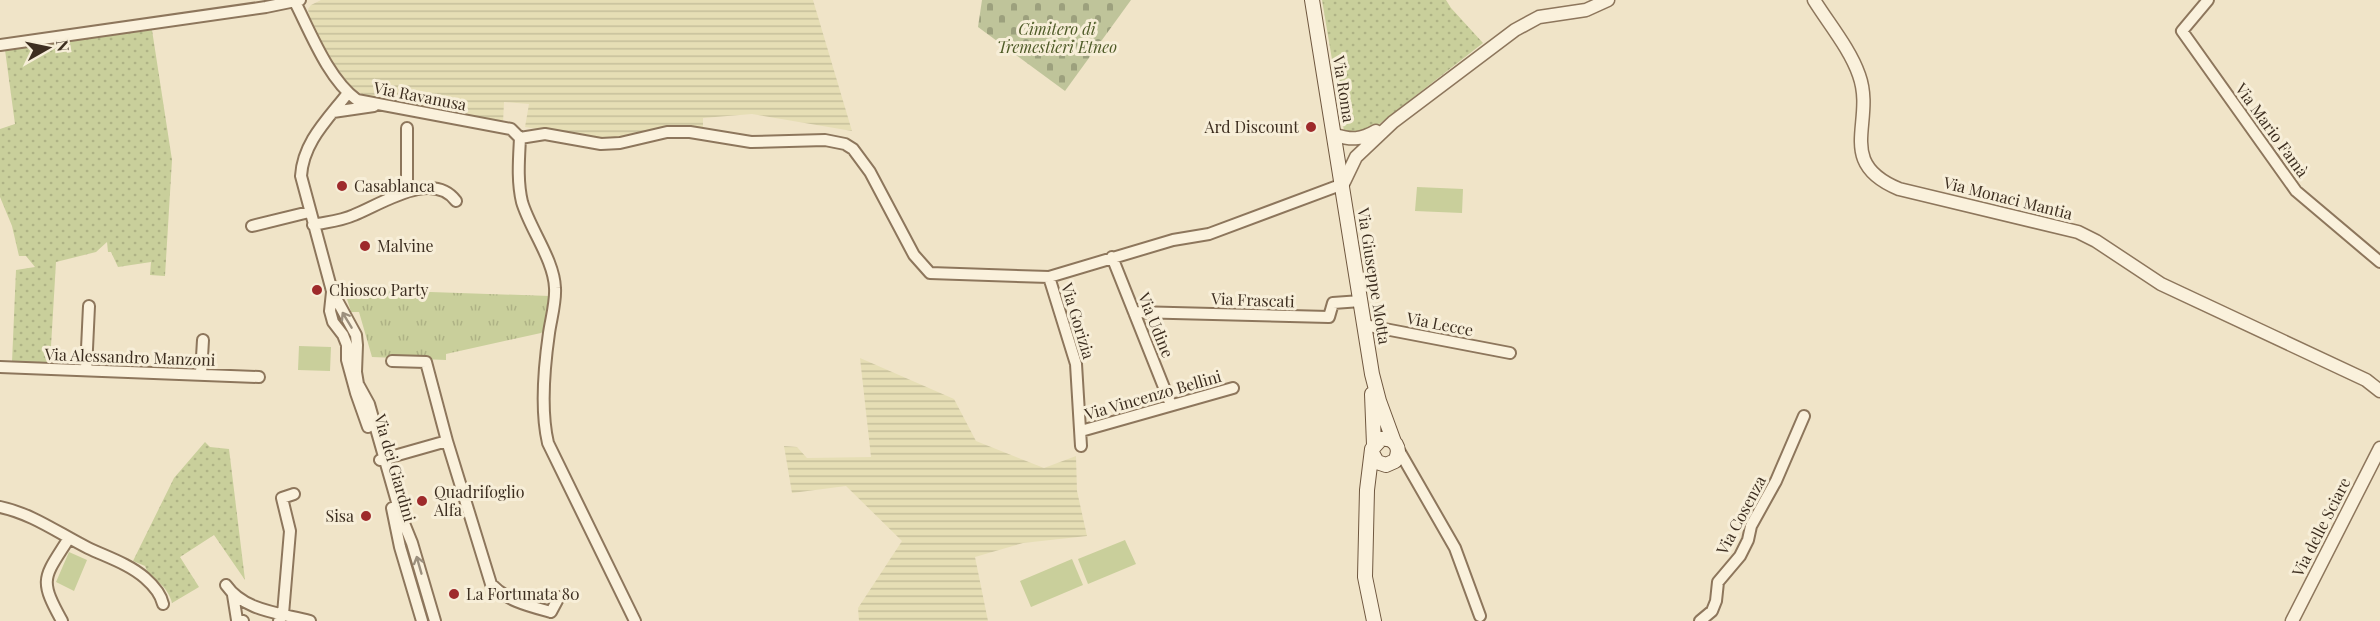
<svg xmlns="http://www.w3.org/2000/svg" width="2380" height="621" font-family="'Playfair Display',serif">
<defs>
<pattern id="farmland-rules" width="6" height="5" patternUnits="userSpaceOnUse" patternTransform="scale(1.5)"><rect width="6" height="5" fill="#e6deb5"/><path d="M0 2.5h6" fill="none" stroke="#c6bf9b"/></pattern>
<pattern id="grass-dots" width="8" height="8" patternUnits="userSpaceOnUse" patternTransform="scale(1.5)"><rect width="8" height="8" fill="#c9cf9b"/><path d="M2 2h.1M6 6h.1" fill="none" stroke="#aeb285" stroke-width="1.8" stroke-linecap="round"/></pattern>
<pattern id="cemetery-stones" width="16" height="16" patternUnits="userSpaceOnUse" patternTransform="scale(1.5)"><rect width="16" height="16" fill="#bfc49a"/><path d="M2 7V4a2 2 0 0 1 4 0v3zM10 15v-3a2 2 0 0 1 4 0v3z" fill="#9ca07d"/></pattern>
<pattern id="park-tufts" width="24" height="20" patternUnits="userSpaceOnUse" patternTransform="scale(1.5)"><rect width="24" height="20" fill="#c9cf9b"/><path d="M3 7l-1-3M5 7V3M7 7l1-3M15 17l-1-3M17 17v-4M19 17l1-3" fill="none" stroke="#aeb285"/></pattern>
</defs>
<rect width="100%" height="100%" fill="#f0e4c8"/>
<path fill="url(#farmland-rules)" d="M321,0h492l39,131 -100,-17 -49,4v11l-16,-2 -86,13 -76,-13 4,-23 -25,-2 -1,21 -138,-27 -16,-11 -21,-30 -18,-35 -2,-11 3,-4z
M860,358l94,41 22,42 68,27 32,-12 1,35 10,45 -64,7 -48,14 13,64h-129l-1,-13 44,-67 -56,-55 -54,7 -8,-47 13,1 10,11 64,-1z"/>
<path fill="url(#grass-dots)" d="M1322,0h124l5,8 32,35 -105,82 -18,10 -16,-4z
M152,30l20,130 -7,116 -15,-1 1,-13 -33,5 -7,-15h-3l-1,-10 -11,10 -40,10 -6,101 -38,-1 4,-92 19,-3 -9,-11h-7l-7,-30 -12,-29v-68l15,-5 -10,-74z
M205,442l5,5 19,2 16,131 -31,-45 -34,22 19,30 -27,16c-2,-10 -12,-23 -22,-25l-5,-12 -12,-5 41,-83z"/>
<path fill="url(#cemetery-stones)" d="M982,0h149l-66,91 -87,-64z"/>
<path fill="url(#park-tufts)" d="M344,289l206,7 -4,34 -5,3 -95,21v6l-74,-3 -13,-45h-8z"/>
<path fill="#c9cf9b" d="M1417,187l46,2 -1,24 -47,-2z
M299,346l32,1 -1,24 -32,-1z
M1125,540l11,24 -48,20 -10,-25z
M69,552l18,8 -13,31 -18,-9z
M1072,559l11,26 -52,22 -11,-26z"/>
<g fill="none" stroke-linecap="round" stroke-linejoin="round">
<defs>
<path id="minor" d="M294,0c16,31 34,79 63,100l154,29 9,9
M2208,0l-26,31 114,160 84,71
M0,45l266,-38 34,-7
M348,93c-20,26 -45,49 -47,83l31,115 24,44 1,10 -1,27 2,12 11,20 32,112 11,27 23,78
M333,112l41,-6
M520,138l25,-4 56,10 19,-1 47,-11h23l61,10 74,-2 20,4 8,5 17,23 44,83 16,18 119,4 124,-37 36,-6 134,-50
M520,138c-1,21 -3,43 2,64 8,27 32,58 33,86 1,14 -4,31 -6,45 -5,35 -9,76 -1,110l87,178
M407,191v-63
M313,225c13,-3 28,-4 41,-10 26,-10 78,-46 102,-14
M252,226l57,-14
M1112,257l59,148
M1049,277l27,87 5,82
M332,292l-2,19 3,11 10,13 4,10v15l9,33 12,34
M1134,312l195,5 4,-14 28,-2
M1364,325l146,28
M392,361l34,1 21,79
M0,367l259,10
M86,370l3,-64
M201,374l2,-34
M1081,431l152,-43
M1397,447l58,101 25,68
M380,460l67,-19 44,143c16,17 38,22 60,28
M0,507c33,7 58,26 88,41 19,9 41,16 57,30 8,7 16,17 18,26
M392,508l8,39 22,74
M226,585c18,26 54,28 84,36
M233,595l4,25 6,1
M551,612l8,-15
M62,621c-24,-43 -18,-43 7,-83
M279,621l4,-7 7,-83 -8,-33 12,-4
M1700,621l12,-10 4,-10 2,-19 22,-26 8,-16 3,-14 25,-45 28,-65"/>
<path id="tertiary" d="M1814,0c15,24 36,49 45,75 17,47 -25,87 40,114l179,43 18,9 65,43 205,96 14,11
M1335,135c16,5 26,5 41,-4
M1343,184l13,-27 37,-35 122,-92 24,-13 47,-7 22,-10
M2292,621l88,-173"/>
<path id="secondary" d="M1312,0l60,374 7,27 15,41
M1372,394l2,51
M1372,453l5,9 9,3 9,-4c7,-13 0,-24 -14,-22l-9,10 -5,41 -2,87 9,44"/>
</defs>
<use href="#minor" stroke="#8d765c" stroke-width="14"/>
<use href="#tertiary" stroke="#8d765c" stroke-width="15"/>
<use href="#secondary" stroke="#6f573f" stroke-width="16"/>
<use href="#minor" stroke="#faf1dc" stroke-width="10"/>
<use href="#tertiary" stroke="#faf1dc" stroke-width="12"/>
<use href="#secondary" stroke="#faf1dc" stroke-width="14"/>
</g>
<defs><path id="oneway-shaft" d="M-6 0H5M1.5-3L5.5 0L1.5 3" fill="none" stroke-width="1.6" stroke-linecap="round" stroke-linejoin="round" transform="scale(1.5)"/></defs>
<g stroke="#9c907e">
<use href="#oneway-shaft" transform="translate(347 320) rotate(-121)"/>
<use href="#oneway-shaft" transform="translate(419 565) rotate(-106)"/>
</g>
<g fill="#9e2a2b" stroke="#f7eed8" stroke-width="2">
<circle cx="1311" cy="127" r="6"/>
<circle cx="342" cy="186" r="6"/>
<circle cx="365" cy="246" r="6"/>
<circle cx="317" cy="290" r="6"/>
<circle cx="422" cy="501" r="6"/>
<circle cx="366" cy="516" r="6"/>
<circle cx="454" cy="594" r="6"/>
</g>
<g text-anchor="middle" stroke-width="6" stroke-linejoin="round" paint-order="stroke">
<g font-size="16" font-style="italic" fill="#4d5a26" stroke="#f7eed8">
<text x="1057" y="35">Cimitero di<tspan x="1057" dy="18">Tremestieri Etneo</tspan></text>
</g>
<g font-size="16" fill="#3d2e20" stroke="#f7eed8">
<text transform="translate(1344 89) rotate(81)" y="6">Via Roma</text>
<text transform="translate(420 96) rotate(11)" y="6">Via Ravanusa</text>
<text transform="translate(2272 130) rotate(54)" y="6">Via Mario Famà</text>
<text transform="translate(2008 198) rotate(14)" y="6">Via Monaci Mantia</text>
<text transform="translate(1374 276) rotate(81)" y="6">Via Giuseppe Motta</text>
<text transform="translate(1253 300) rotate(2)" y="6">Via Frascati</text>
<text transform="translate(1078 321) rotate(73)" y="6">Via Gorizia</text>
<text transform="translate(1440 324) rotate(11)" y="6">Via Lecce</text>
<text transform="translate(1156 325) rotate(68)" y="6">Via Udine</text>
<text transform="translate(130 357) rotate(2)" y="6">Via Alessandro Manzoni</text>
<text transform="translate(1153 395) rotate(-16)" y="6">Via Vincenzo Bellini</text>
<text transform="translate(395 468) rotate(74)" y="6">Via dei Giardini</text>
<text transform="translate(1741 515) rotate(-62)" y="6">Via Cosenza</text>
<text transform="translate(2321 527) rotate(-63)" y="6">Via delle Sciare</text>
</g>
<g font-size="16" fill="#3d2e20" stroke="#f7eed8" text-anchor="start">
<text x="1299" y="133" text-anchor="end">Ard Discount</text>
<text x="354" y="192">Casablanca</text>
<text x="377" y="252">Malvine</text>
<text x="329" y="296">Chiosco Party</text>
<text x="434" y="498">Quadrifoglio<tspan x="434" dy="18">Alfa</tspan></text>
<text x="354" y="522" text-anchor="end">Sisa</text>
<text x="466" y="600">La Fortunata 80</text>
</g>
</g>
<g transform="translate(48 48) rotate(81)" stroke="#f7eed8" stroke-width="4.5" paint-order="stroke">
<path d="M0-4.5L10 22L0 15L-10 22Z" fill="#3d2e20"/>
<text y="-9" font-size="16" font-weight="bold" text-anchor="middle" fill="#3d2e20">N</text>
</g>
</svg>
